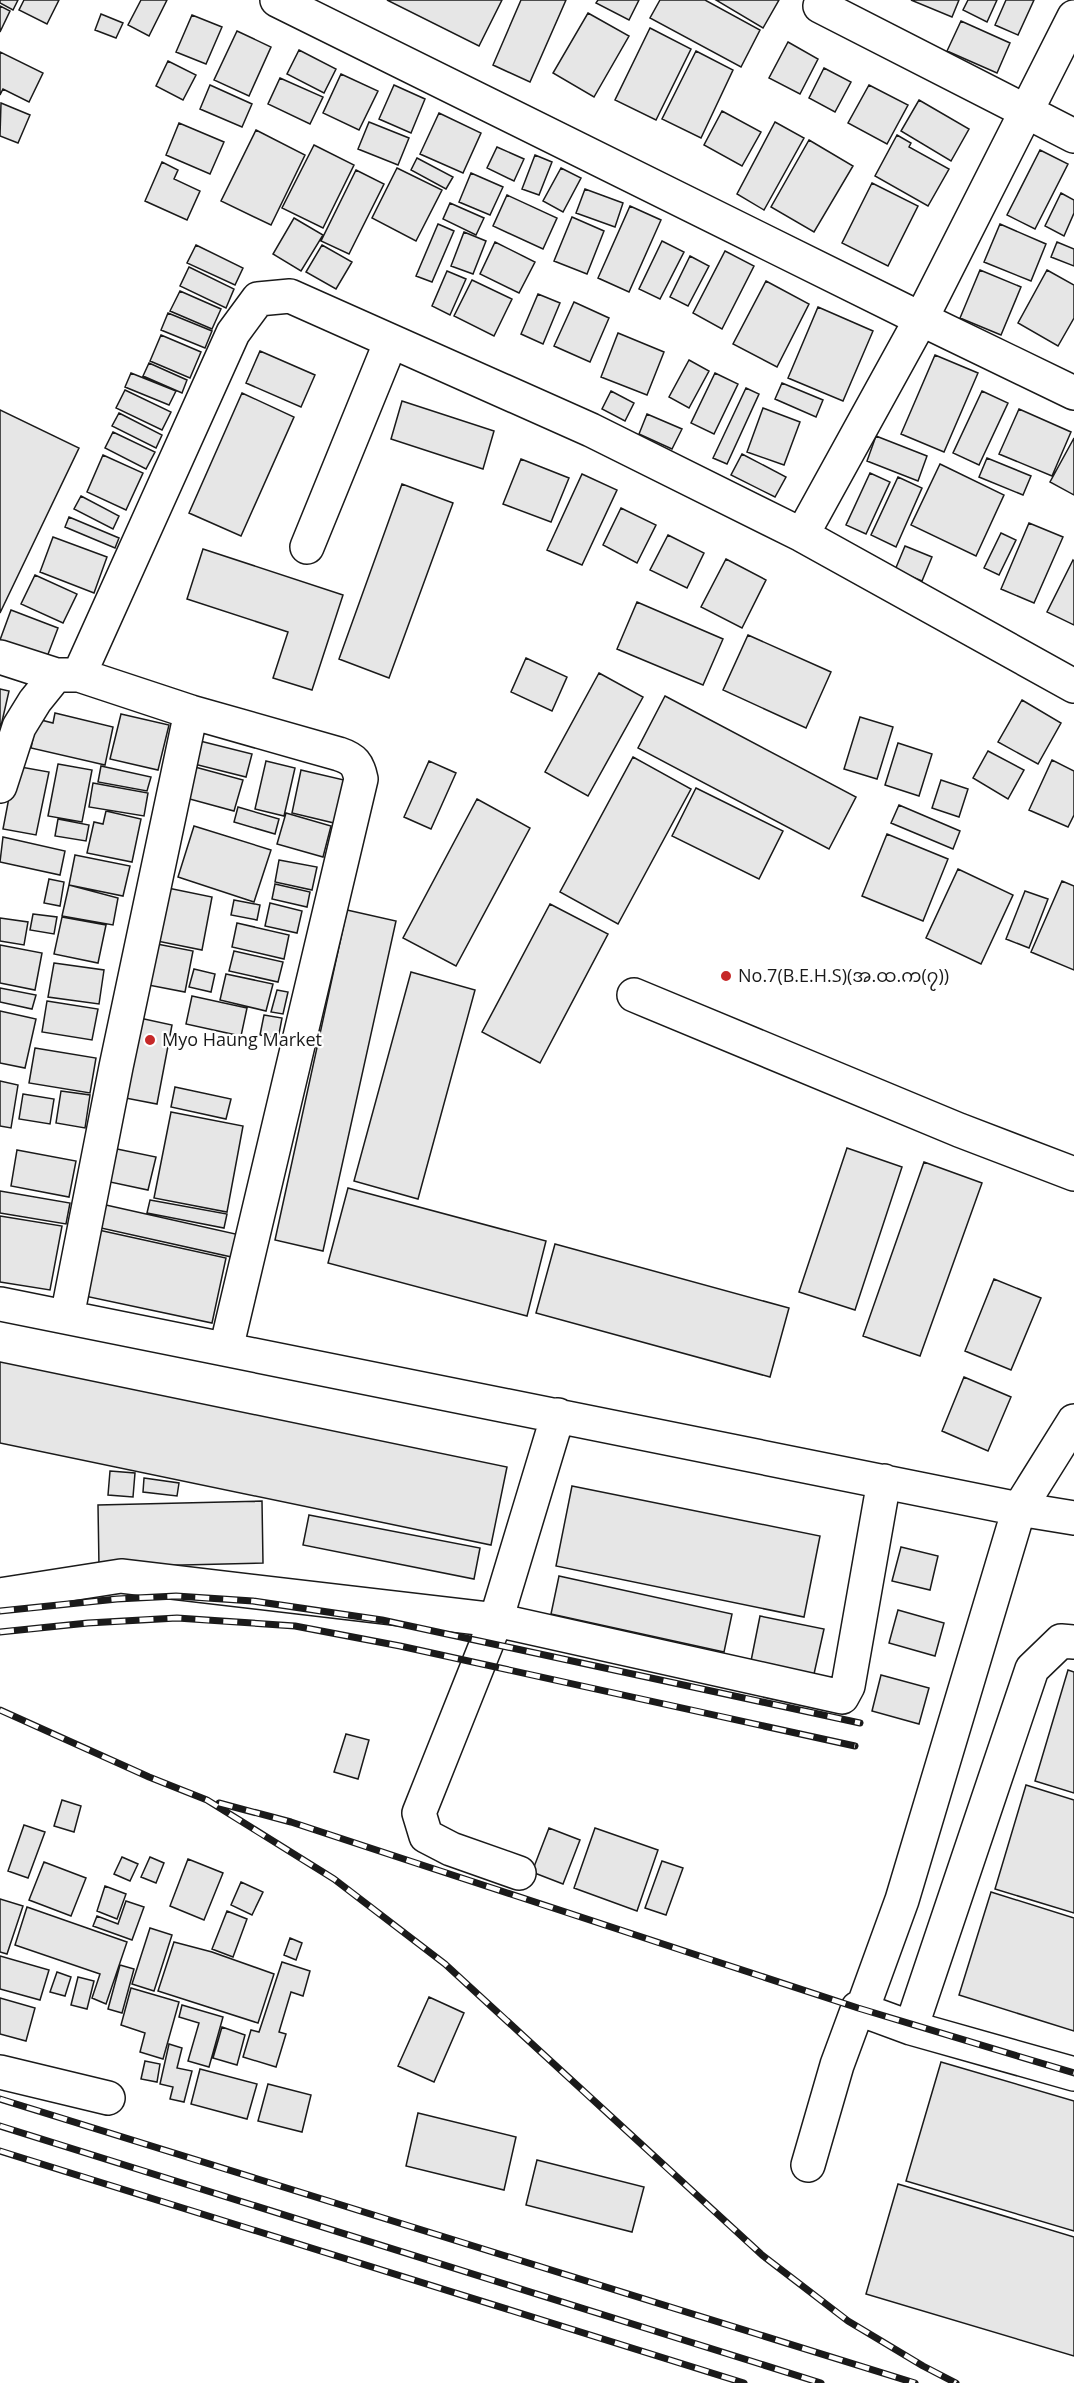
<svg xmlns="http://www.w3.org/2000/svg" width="1074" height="2383" font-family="'Open Sans','Noto Sans Myanmar',sans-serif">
<rect width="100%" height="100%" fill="#fff"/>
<path fill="#e6e6e6" stroke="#1a1a1a" stroke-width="1.5" d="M0,0h18l-5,10 -13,-7z
M24,0h35l-12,24 -28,-14z
M141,0h26l-18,36 -21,-11z
M387,0h115l-23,46z
M521,0h45l-36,82 -37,-17z
M598,0h41l-10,20 -33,-17z
M660,0h45l55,30 -19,37 -91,-49z
M716,0h63l-16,28z
M911,0h48l-7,17z
M968,0h29l-10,22 -24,-12z
M1006,0h28l-16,35 -23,-10z
M0,6l10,5 -10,21z
M588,13l41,23 -35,61 -41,-24z
M101,14l22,9 -7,15 -21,-8z
M192,15l30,12 -16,37 -30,-12z
M961,21l49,22 -13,30 -50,-22z
M650,28l41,21 -35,71 -41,-20z
M237,31l34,16 -22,49 -35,-16z
M788,42l30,17 -18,35 -31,-16z
M299,50l37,19 -12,24 -37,-19z
M696,51l37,19 -32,68 -39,-19z
M0,52l43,21 -14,29 -26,-13 -3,6z
M168,61l28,14 -13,25 -27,-14z
M824,68l27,14 -16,30 -26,-14z
M341,74l37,17 -19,39 -36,-17z
M280,78l43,19 -13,27 -42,-20z
M210,85l42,19 -10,23 -42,-18z
M394,85l31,14 -14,34 -32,-14z
M869,85l39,20 -21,39 -39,-21z
M919,100l50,29 -18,32 -50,-30z
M1,103l29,12 -12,28 -18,-7z
M722,111l39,21 -19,34 -38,-21z
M439,113l42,20 -18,40 -43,-19z
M369,122l40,16 -11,27 -40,-16z
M775,122l29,16 -40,72 -27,-16z
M179,123l45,19 -14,32 -44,-19z
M256,130l49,25 -34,70 -50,-24z
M897,135l14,8 -2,4 40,22 -21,37 -53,-30z
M809,140l44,26 -39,66 -43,-25z
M314,145l40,20 -31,63 -41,-20z
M497,147l27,12 -10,22 -27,-13z
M1040,150l28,14 -33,65 -28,-14z
M535,155l17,7 -13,33 -17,-6z
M417,158l36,19 -7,12 -35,-19z
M162,162l16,8 -4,9 26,12 -13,29 -42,-19z
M397,168l45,22 -26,51 -44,-23z
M561,168l20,10 -18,34 -20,-11z
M356,170l28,14 -35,70 -28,-13z
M471,173l32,14 -13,28 -31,-13z
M872,183l46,23 -30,60 -46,-23z
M585,189l38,14 -8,24 -39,-14z
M1061,193l13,7v13l-10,23 -19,-10z
M507,195l50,23 -14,31 -50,-23z
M450,203l34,15 -8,17 -33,-16z
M630,206l31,14 -32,72 -31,-14z
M572,217l32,14 -17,43 -33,-13z
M294,218l29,17 -22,36 -28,-17z
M438,224l16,7 -22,51 -16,-6z
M1000,224l46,20 -15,37 -47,-19z
M464,232l22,9 -13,33 -22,-8z
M662,241l22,11 -24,47 -21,-10z
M495,242l40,20 -16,31 -39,-19z
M1057,242l17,7v17l-23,-9z
M196,245l47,23 -8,17 -48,-22z
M322,245l30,17 -16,27 -30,-17z
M725,251l29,15 -32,63 -29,-16z
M690,256l19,10 -21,40 -18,-9z
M189,267l45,22 -8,19 -46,-22z
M980,270l41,17 -20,48 -41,-17z
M1047,270l27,15v33l-16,28 -40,-23z
M447,271l19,8 -16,36 -18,-9z
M472,280l40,19 -18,37 -40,-20z
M766,281l43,23 -32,63 -44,-23z
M180,291l41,18 -9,20 -42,-18z
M538,294l22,9 -17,41 -22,-10z
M574,302l35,16 -19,44 -36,-16z
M818,307l55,24 -30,70 -55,-23z
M168,313l44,18 -7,17 -44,-18z
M618,333l46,19 -17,43 -46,-18z
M161,335l40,17 -11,26 -40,-17z
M260,351l55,24 -14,32 -55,-24z
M935,355l43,18 -34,79 -43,-18z
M689,360l20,11 -20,37 -20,-11z
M149,363l38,17 -5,13 -39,-17z
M131,373l45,18 -7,14 -44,-18z
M715,373l23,11 -24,50 -23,-11z
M782,383l41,17 -7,17 -41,-18z
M746,388l13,6 -32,70 -14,-6z
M125,390l46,22 -9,18 -46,-22z
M611,391l23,12 -9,18 -23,-12z
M982,391l26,12 -29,62 -26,-12z
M242,393l52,24 -53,119 -52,-23z
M402,401l92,30 -11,38 -92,-30z
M763,408l37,14 -16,43 -37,-13z
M1019,409l52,23 -19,44 -53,-22z
M0,410l79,38 -79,165z
M119,413l43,22 -6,13 -44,-22z
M647,414l35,15 -10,20 -33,-15z
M113,432l42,20 -9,17 -41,-21z
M876,436l51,20 -9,25 -51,-20z
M1074,438v57l-24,-13z
M742,454l44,23 -11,20 -44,-22z
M103,455l40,18 -17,37 -39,-18z
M987,458l44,18 -8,19 -44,-18z
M521,459l48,19 -18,44 -48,-18z
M940,464l64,31 -28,61 -65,-31z
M870,473l20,9 -24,52 -20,-9z
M582,474l35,16 -35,75 -35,-15z
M898,477l24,11 -26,59 -25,-12z
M402,484l51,19 -64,175 -50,-19z
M81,496l38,20 -6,13 -39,-20z
M621,508l35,17 -19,38 -34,-18z
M69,517l50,21 -4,10 -50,-21z
M1029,523l34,14 -29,66 -33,-14z
M1001,533l15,7 -17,35 -15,-7z
M668,535l36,18 -17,35 -37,-18z
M53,537l54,20 -13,36 -54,-21z
M905,546l27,11 -10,24 -27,-11z
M203,549l140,46 -31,95 -39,-12 15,-46 -101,-33z
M726,559l40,21 -24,48 -41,-21z
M1073,560l1,1v64l-27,-13z
M35,575l42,19 -14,29 -42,-19z
M637,602l86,37 -20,46 -86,-36z
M11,610l47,18 -16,42 -42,-16v-14z
M748,635l83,37 -25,56 -83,-38z
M526,658l41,19 -15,34 -41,-19z
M599,673l44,24 -55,99 -43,-24z
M0,689l9,2 -8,35h-1z
M665,696l191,101 -27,52 -191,-101z
M1022,700l39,23 -23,41 -40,-22z
M55,713l58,14 -8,38 -74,-17 6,-29 16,4z
M121,714l48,11 -11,45 -48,-11z
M860,717l33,10 -16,52 -33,-10z
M200,741l52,13 -6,23 -52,-13z
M898,743l34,11 -13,42 -34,-11z
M988,751l36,19 -16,29 -35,-21z
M633,757l58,32 -73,135 -58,-32z
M1052,760l22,11v44l-6,12 -39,-17z
M266,761l29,7 -11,48 -29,-7z
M429,761l27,12 -25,56 -27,-12z
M58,764l34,6 -10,52 -34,-6z
M15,766l34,6 -13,63 -33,-6z
M101,766l50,11 -4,14 -49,-9z
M195,767l48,13 -9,31 -48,-13z
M301,770l43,10 -10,43 -42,-10z
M941,780l27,9 -9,28 -27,-9z
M93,783l55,10 -4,23 -55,-9z
M696,788l87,43 -24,48 -87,-43z
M477,799l53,29 -74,138 -53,-28z
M899,805l61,26 -7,18 -62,-26z
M238,807l41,12 -4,15 -41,-12z
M106,811l35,8 -9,43 -45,-9 7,-31 9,2z
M286,813l45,13 -8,31 -46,-13z
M58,819l31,6 -3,16 -31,-5z
M194,826l77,24 -17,52 -76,-25z
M887,834l61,25 -25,62 -61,-25z
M3,837l62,14 -5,24 -60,-13z
M75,855l55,11 -7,30 -54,-11z
M279,860l38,7 -5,23 -37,-8z
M958,869l55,26 -32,69 -55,-26z
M49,879l15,3 -4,24 -16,-3z
M1062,881l12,5v84l-43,-18z
M275,884l35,8 -3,15 -35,-8z
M69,885l49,13 -5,27 -51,-9z
M163,887l49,10 -10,53 -50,-10z
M1025,891l23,8 -19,49 -23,-9z
M234,900l26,5 -3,15 -26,-5z
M270,903l32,8 -5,22 -32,-7z
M550,904l58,30 -68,129 -58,-31z
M347,910l49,11 -73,330 -48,-11z
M33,914l24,3 -3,17 -24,-4z
M62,917l44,8 -8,38 -44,-9z
M0,918l28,4 -4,23 -24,-4z
M237,923l52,12 -5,24 -52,-12z
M152,943l41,8 -8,41 -42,-8z
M0,945l42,8 -7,37 -35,-7z
M234,951l49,11 -5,20 -49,-11z
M54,963l50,7 -5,34 -51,-7z
M194,969l21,5 -4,18 -22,-5z
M411,972l64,18 -57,209 -64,-18z
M226,974l47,10 -7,27 -46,-11z
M0,988l36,7 -4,14 -32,-7z
M277,990l11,2 -5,22 -12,-2z
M192,996l55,12 -6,28 -55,-12z
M47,1001l51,8 -6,31 -50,-8z
M0,1011l36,8 -11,49 -25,-5z
M264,1015l18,3 -4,21 -18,-4z
M135,1017l37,8 -15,79 -37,-7z
M35,1048l61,10 -6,35 -61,-10z
M0,1081l18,4 -7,43 -11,-2z
M175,1087l56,12 -5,20 -55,-12z
M61,1091l29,4 -5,33 -29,-5z
M23,1094l31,5 -4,25 -31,-5z
M171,1112l72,14 -16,86 -73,-14z
M847,1148l55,19 -47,143 -56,-18z
M117,1149l39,8 -8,33 -38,-8z
M17,1150l59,11 -7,36 -58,-11z
M924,1162l58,21 -62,173 -57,-20z
M348,1188l198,53 -19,75 -199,-53z
M0,1191l70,12 -4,21 -66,-11z
M150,1200l77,14 -3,14 -77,-15z
M97,1203l143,32 -4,23 -144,-32z
M0,1216l62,10 -12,64 -50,-8z
M94,1229l132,29 -14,65 -132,-28z
M555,1244l234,64 -19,69 -234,-64z
M994,1279l47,19 -30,72 -46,-19z
M0,1362l507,105 -16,78 -491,-102z
M964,1377l47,20 -23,54 -46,-20z
M110,1471l25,2 -2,24 -25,-2z
M144,1478l35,5 -2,13 -34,-4z
M572,1486l248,50 -16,81 -248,-51z
M262,1501l1,62 -164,4 -1,-62z
M309,1515l171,33 -6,31 -171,-34z
M901,1547l37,9 -8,34 -38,-9z
M559,1576l173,38 -8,38 -173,-38z
M898,1610l46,13 -9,33 -46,-13z
M760,1616l64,13 -10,45 -63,-13z
M1068,1670l6,2v121l-39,-12z
M881,1675l48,13 -10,36 -47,-13z
M346,1734l23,6 -11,39 -24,-7z
M1026,1785l48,15v113l-79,-24z
M62,1800l19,6 -7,26 -20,-6z
M24,1825l21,7 -17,46 -20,-7z
M549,1828l31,12 -17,44 -31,-12z
M595,1828l63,22 -21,61 -63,-23z
M122,1857l16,7 -8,17 -16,-7z
M150,1857l14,6 -8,20 -15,-6z
M188,1859l35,14 -19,47 -34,-14z
M662,1861l21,7 -17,47 -21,-7z
M44,1862l42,16 -15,38 -42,-16z
M241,1882l22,10 -11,23 -21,-10z
M105,1886l21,8 -9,25 -20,-8z
M991,1892l83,26v113l-115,-36z
M0,1899l23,7 -16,48 -7,-2z
M126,1901l18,6 -12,33 -39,-14 4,-10 21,8z
M27,1907l100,35 -21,62 -14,-6 8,-24 -85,-29z
M227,1911l20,8 -14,38 -21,-8z
M150,1928l22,7 -18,56 -22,-7z
M290,1938l12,5 -6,17 -12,-5z
M174,1942l38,10 62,22 -16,49 -100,-32z
M0,1956l49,14 -9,30 -40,-11z
M282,1962l28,9 -7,25 -12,-4 -12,40 7,2 -10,33 -33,-10 8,-27 8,2z
M120,1965l14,4 -12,44 -14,-4z
M57,1972l14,5 -6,19 -15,-4z
M78,1977l16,4 -7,28 -16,-4z
M131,1988l48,14 -16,57 -23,-7 5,-19 -24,-8z
M429,1997l35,16 -30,69 -36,-16z
M0,1998l35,10 -9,33 -26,-7z
M182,2005l41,12 -14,50 -21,-6 11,-38 -20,-6z
M222,2027l23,8 -8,30 -24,-7z
M169,2044l13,4 -5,20 15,3 -8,31 -14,-3 3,-12 -13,-3z
M145,2061l15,3 -3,18 -16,-3z
M941,2062l133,39v130l-168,-50z
M200,2069l57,15 -10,35 -56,-15z
M268,2084l43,11 -9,37 -44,-11z
M418,2113l98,24 -12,53 -98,-24z
M537,2160l107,27 -12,45 -106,-27z
M898,2184l176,53v119l-208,-62z"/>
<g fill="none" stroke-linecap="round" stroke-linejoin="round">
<defs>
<path id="minor" d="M277,0l644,319 153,74
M820,6l254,130
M802,535l119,-216 153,-302
M307,547l84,-206
M0,657l56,18h23l112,37 148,42c15,5 19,10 22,25l-135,570
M79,675l154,-342 25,-34 32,-3 301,134 211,105 272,151
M0,786l19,-59 16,-26 21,-26
M634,995l325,135 115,44
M0,1304l1019,205 55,9
M67,1317l49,-250 75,-355
M0,1595l121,-19 375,44 62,-205
M519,1873l-68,-24 -25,-13 -7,-23 77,-193 346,77 6,-11 36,-205
M862,2010l49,18 163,46
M911,2028l121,-359 29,-28 13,1
M0,2072l108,26
M808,2165l29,-100 21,-57 4,2 40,-110 117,-391 55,-88"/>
</defs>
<use href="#minor" stroke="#1a1a1a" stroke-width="36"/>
<use href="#minor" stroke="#fff" stroke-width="33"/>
<defs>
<path id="rail" d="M0,1611l117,-12 59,-3 77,5 129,19 478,103
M0,1632l88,-9 89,-5 118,8 105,20 455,100
M0,1710l149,67 58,23 127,79 111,85 317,291 86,66 75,45 33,17
M219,1803l72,19 567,186 216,65
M0,2099l915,284
M0,2126l821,257
M0,2151l744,232"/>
</defs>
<use href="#rail" stroke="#1a1a1a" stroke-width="7"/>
<use href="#rail" stroke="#fff" stroke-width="4.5" stroke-dasharray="14" stroke-linecap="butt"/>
</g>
<g fill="#c62828" stroke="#fff" stroke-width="2">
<circle cx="726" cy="976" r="6"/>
<circle cx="150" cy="1040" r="6"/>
</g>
<g text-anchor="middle" stroke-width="4.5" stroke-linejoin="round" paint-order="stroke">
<g font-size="18" fill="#1a1a1a" stroke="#fff" text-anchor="start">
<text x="738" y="982">No.7(B.E.H.S)(အ.ထ.က(၇))</text>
<text x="162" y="1046">Myo Haung Market</text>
</g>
</g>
</svg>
